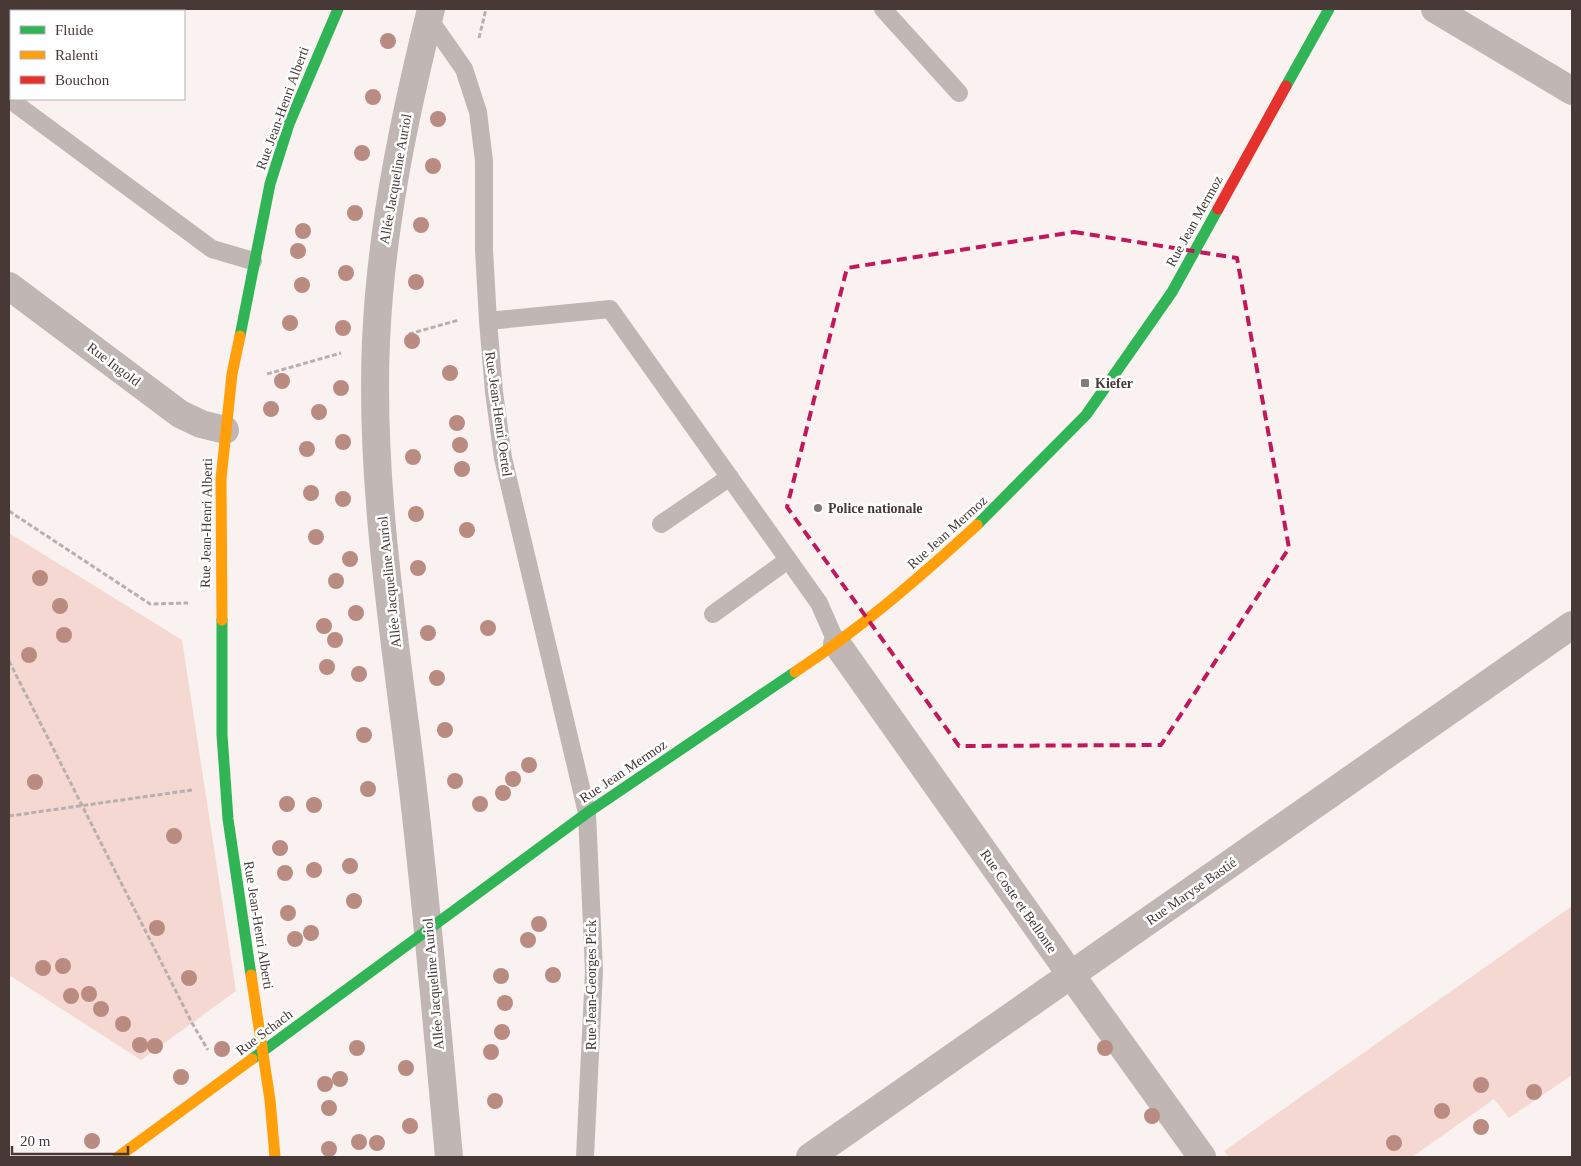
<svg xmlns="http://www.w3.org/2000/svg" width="1581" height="1166" font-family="'Times New Roman',serif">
<rect width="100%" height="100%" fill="#f9f2f0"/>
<path fill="#f4d8d1" d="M9,533l173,107 54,351 -95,69 -132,-85z
M1572,906v169l-63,43 -15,-19 -82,58h-183l-5,-6z"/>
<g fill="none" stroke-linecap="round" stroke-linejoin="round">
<path stroke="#b8b0ad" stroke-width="3" stroke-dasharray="5 2.5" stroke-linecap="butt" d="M479,38l7,-29
M409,334l50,-14
M267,374l74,-21
M9,511l141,93 38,-1
M9,661l183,362 16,27
M9,816l183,-26"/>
<path stroke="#c0b6b4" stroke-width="18" d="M883,9l76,84
M429,19l35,50 14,43 6,49v89l4,71 6,71 9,66 84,355 7,158 -9,186
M9,99l203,150 41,12
M488,321l122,-12 209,294 18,41
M661,524l69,-47
M713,614l75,-54"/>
<path stroke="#c0b6b4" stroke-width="28" d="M431,9c-27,110 -50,218 -55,332 -6,141 17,283 34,423 16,131 27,262 39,393
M1435,9l137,82
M9,286l171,128 21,10 24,6
M837,644l234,331 131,182
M810,1157l762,-532"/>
<path stroke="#30b455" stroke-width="11" d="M1286,86l43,-77
M240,336l30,-152 19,-60 49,-115
M977,525l109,-110 86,-123 46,-83
M222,620v115l6,84 23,156
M252,1059l335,-246 208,-141"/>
<path stroke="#ff9f0a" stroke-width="11" d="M222,620l-1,-141 11,-105 8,-38
M795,672c65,-43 124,-94 182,-147
M251,975l19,125 5,57
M118,1157l134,-98"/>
<path stroke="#e5322d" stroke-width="11" d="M1218,209l68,-123"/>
</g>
<g fill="#ba8b81">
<circle cx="388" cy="41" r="8"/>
<circle cx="373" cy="97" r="8"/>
<circle cx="438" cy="119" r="8"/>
<circle cx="362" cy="153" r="8"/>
<circle cx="433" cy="166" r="8"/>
<circle cx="355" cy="213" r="8"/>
<circle cx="421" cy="225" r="8"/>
<circle cx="303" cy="231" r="8"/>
<circle cx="298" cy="251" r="8"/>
<circle cx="346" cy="273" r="8"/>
<circle cx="416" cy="282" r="8"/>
<circle cx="302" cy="285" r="8"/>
<circle cx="290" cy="323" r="8"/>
<circle cx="343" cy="328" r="8"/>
<circle cx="412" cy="341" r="8"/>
<circle cx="450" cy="373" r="8"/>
<circle cx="282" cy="381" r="8"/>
<circle cx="341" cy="388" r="8"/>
<circle cx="271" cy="409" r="8"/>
<circle cx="319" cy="412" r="8"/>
<circle cx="457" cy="423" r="8"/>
<circle cx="343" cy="442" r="8"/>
<circle cx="460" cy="445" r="8"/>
<circle cx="307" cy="449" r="8"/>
<circle cx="413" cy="457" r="8"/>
<circle cx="462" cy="469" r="8"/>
<circle cx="311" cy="493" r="8"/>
<circle cx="343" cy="499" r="8"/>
<circle cx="416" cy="514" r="8"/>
<circle cx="467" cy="530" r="8"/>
<circle cx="316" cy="537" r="8"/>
<circle cx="350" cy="559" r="8"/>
<circle cx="418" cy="568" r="8"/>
<circle cx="40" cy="578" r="8"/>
<circle cx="336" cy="581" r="8"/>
<circle cx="60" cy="606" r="8"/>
<circle cx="356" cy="613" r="8"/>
<circle cx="324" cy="626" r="8"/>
<circle cx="488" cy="628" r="8"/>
<circle cx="428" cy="633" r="8"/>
<circle cx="64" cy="635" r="8"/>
<circle cx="335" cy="640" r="8"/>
<circle cx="29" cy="655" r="8"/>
<circle cx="327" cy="667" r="8"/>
<circle cx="359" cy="674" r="8"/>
<circle cx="437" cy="678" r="8"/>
<circle cx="445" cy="730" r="8"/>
<circle cx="364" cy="735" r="8"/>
<circle cx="529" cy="765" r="8"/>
<circle cx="513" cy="779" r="8"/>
<circle cx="455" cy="781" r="8"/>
<circle cx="35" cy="782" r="8"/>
<circle cx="368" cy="789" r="8"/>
<circle cx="503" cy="793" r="8"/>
<circle cx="287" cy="804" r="8"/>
<circle cx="480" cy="804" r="8"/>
<circle cx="314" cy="805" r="8"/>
<circle cx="174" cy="836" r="8"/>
<circle cx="280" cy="848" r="8"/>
<circle cx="350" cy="866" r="8"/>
<circle cx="314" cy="870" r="8"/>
<circle cx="285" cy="873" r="8"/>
<circle cx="354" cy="901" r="8"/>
<circle cx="288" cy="913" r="8"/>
<circle cx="539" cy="924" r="8"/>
<circle cx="157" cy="928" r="8"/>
<circle cx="311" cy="933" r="8"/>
<circle cx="295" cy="939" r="8"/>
<circle cx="528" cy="940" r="8"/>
<circle cx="63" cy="966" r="8"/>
<circle cx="43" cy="968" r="8"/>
<circle cx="553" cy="975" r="8"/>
<circle cx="501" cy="976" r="8"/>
<circle cx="189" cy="978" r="8"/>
<circle cx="89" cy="994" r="8"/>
<circle cx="71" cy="996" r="8"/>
<circle cx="505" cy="1003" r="8"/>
<circle cx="101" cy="1009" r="8"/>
<circle cx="123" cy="1024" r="8"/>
<circle cx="502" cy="1032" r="8"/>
<circle cx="140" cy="1045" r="8"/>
<circle cx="155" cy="1046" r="8"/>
<circle cx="357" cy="1048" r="8"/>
<circle cx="1105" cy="1048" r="8"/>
<circle cx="222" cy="1049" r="8"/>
<circle cx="491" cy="1052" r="8"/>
<circle cx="406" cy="1068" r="8"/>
<circle cx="181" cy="1077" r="8"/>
<circle cx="340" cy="1079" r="8"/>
<circle cx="325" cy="1084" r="8"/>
<circle cx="1481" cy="1085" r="8"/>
<circle cx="1534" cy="1092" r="8"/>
<circle cx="495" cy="1101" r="8"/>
<circle cx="329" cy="1108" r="8"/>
<circle cx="1442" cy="1111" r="8"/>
<circle cx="1152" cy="1116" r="8"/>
<circle cx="410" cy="1126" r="8"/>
<circle cx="1481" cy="1127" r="8"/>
<circle cx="92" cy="1141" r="8"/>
<circle cx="359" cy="1142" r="8"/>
<circle cx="377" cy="1143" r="8"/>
<circle cx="1394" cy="1143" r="8"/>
<circle cx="329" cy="1149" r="8"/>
</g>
<path fill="none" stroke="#c2185b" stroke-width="4" stroke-dasharray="10 6" stroke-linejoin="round" d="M1074,232l163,26 52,290 -128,197 -202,1 -172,-239 60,-239z"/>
<g fill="#857a77" stroke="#fff" stroke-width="2">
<rect x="1080" y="378" width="10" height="10" rx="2.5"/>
<circle cx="818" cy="508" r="5"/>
</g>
<g text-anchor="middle" stroke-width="5" stroke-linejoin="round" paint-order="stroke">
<g font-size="14" fill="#463936" stroke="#fff">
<text transform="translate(282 108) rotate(-70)" y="5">Rue Jean-Henri Alberti</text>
<text transform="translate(395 179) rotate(-80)" y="5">Allée Jacqueline Auriol</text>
<text transform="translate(1194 221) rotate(-61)" y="5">Rue Jean Mermoz</text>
<text transform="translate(114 364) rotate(37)" y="5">Rue Ingold</text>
<text transform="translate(499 414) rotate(82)" y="5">Rue Jean-Henri Oertel</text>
<text transform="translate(206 523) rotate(-89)" y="5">Rue Jean-Henri Alberti</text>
<text transform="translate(947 532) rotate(-42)" y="5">Rue Jean Mermoz</text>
<text transform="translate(389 582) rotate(-96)" y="5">Allée Jacqueline Auriol</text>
<text transform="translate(623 771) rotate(-34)" y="5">Rue Jean Mermoz</text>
<text transform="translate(1191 891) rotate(-35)" y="5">Rue Maryse Bastié</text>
<text transform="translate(1019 901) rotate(55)" y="5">Rue Coste et Bellonte</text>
<text transform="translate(259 925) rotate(81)" y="5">Rue Jean-Henri Alberti</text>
<text transform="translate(433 984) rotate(-95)" y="5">Allée Jacqueline Auriol</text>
<text transform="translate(591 985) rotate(-90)" y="5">Rue Jean-Georges Pick</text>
<text transform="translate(264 1032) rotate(-37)" y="5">Rue Schach</text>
</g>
<g font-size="14" font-weight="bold" fill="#463936" stroke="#fff" text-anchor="start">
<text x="1095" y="388">Kiefer</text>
<text x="828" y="513">Police nationale</text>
</g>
</g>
<rect width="1581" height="1166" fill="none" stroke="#463936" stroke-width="20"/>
<rect x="10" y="10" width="175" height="90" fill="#ffffff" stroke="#b5b0af"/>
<rect x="20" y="26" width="25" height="8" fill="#30b455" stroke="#b5b0af"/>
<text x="55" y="35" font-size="15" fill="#463936">Fluide</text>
<rect x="20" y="51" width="25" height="8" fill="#ff9f0a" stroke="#b5b0af"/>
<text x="55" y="60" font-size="15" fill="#463936">Ralenti</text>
<rect x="20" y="76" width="25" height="8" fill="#e5322d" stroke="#b5b0af"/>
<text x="55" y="85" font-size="15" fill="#463936">Bouchon</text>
<path d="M12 1146v8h116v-8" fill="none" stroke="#463936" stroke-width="2.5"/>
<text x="20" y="1146" font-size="15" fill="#463936" stroke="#ffffff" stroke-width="4" paint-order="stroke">20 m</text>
</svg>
